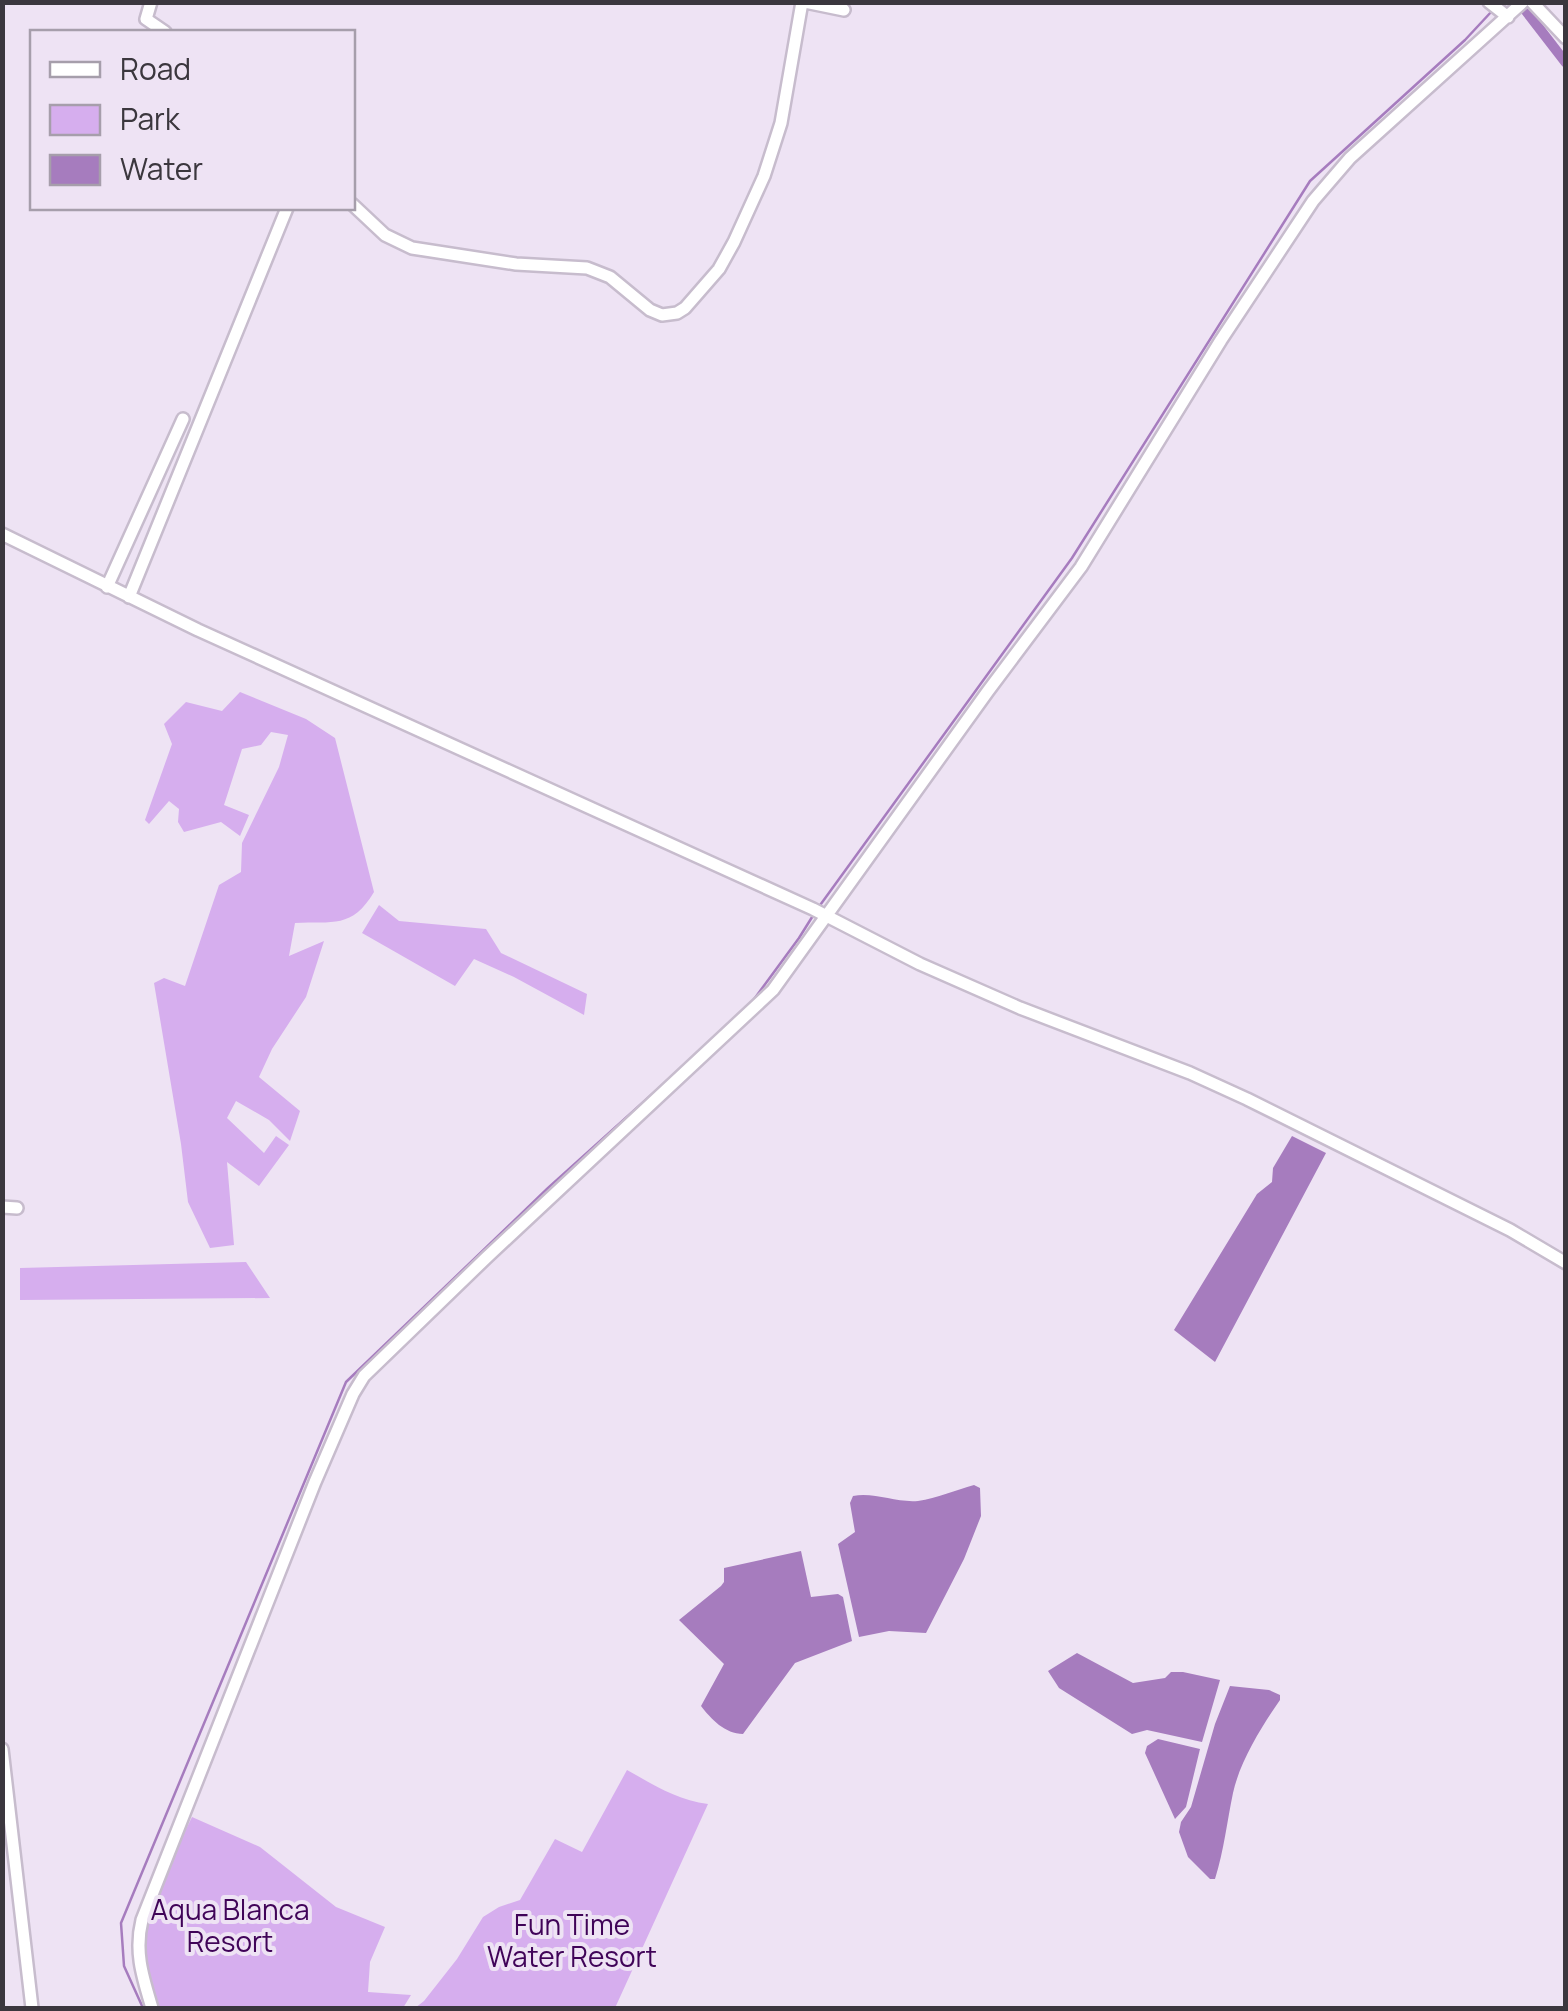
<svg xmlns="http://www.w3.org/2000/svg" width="1568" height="2011" font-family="Manrope,sans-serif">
<rect width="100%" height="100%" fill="#eee3f4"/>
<path fill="#d6aeee" d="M240,692l66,27 29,19 39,154c-22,37 -41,29 -79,31l-6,33 35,-15 -18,56 -34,52 -13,28 41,34 -10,30 -21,-21 -33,-19 -9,17 37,35 12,-17 13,9 -30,41 -32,-24 7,83 -24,3 -22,-46 -7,-58 -27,-161 10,-5 21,8 34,-101 22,-13 1,-29 37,-76 9,-32 -17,-3 -10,13 -19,4 -18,56 25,10 -9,21 -19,-14 -37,10 -6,-10 1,-13 -10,-8 -20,23 -4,-4 27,-76 -8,-20 22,-22 36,9z
M379,905l20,16 87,8 15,24 86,41 -3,21 -70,-38 -40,-18 -19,27 -93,-53z
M246,1262l24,36 -250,2v-32z
M627,1770c27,15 50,30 81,34l-93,204h-200l9,-7 33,-42 26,-42 16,-10 21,-7 35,-61 27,13z
M192,1817l68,30 76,60 49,20 -15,35 -2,30 43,3 -8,13h-249c-6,-19 -11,-43 -11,-63 0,-38 32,-93 49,-128z"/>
<path fill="#a67cbe" d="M1292,1136l34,17 -111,209 -41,-32 83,-136 15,-12 1,-14z
M974,1485l6,3 1,28 -17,43 -38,74 -37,-2 -30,6 -21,-93 17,-12 -5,-29 3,-7c22,-4 43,7 65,5 19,-3 38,-11 56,-16z
M801,1551l10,46 27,-3 5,3 9,44 -57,22 -52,71c-18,0 -32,-15 -42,-28l23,-42 -45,-44 42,-34 3,-4v-14z
M1077,1653l56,30 32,-5 6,-6h12l37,8 -18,62 -55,-12 -15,4 -73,-46 -11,-17z
M1230,1686l39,4 11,5v5c-18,26 -40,61 -47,93 -6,29 -9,57 -18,86h-5l-22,-22 -9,-25 2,-10 10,-15 24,-83z
M1158,1739l42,10 -14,58 -11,12 -30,-66 2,-7z"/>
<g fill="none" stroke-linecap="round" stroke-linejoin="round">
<path stroke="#a67cbe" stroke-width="2.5" d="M818,908l254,-350 238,-377 155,-141 27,-29
M752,1002l47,-64 15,-24
M143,2008l-19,-42 -3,-43 225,-541 202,-194 151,-136"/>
<path stroke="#a67cbe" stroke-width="10" d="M1519,2l47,61"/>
<defs>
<path id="minor" d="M151,2l-5,17 19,13
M805,2l39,8
M1489,2l19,15
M1532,2l34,36
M352,204l33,31 27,13 104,16 71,4 23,9 40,33 12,5 15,-2 8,-5 34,-39 15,-27 30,-66 17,-53 21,-121
M2,534l196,96 615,279 107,55 100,44 170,65 57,26 263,131 56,33
M107,587l76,-168
M129,597l158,-389
M2,1207l15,1
M2,1749l30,259
M152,2008c-9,-30 -18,-56 -10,-88l173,-438 38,-88 11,-18 122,-118 287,-268 215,-299 93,-124 140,-227 92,-139 37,-43 173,-156"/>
</defs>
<use href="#minor" stroke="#c7bccd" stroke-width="16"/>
<use href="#minor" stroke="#fff" stroke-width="11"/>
</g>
<g text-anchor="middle" stroke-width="8" stroke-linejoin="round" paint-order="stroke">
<g font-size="28" fill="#400458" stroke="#eee3f4">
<text x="230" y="1920">Aqua Blanca<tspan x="230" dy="32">Resort</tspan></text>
<text x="572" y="1935">Fun Time<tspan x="572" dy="32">Water Resort</tspan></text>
</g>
</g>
<rect width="1568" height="2011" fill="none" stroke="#3b373e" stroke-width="10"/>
<rect x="30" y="30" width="325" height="180" fill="#eee3f4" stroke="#a69eab" stroke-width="2.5"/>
<rect x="50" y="62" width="50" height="15" fill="#ffffff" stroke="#a69eab" stroke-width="2.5"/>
<text x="120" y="80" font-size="30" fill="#3b373e">Road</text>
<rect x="50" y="105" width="50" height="30" fill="#d6aeee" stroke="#a69eab" stroke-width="2.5"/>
<text x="120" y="130" font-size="30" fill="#3b373e">Park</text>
<rect x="50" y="155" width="50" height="30" fill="#a67cbe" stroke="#a69eab" stroke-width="2.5"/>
<text x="120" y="180" font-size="30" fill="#3b373e">Water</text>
</svg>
